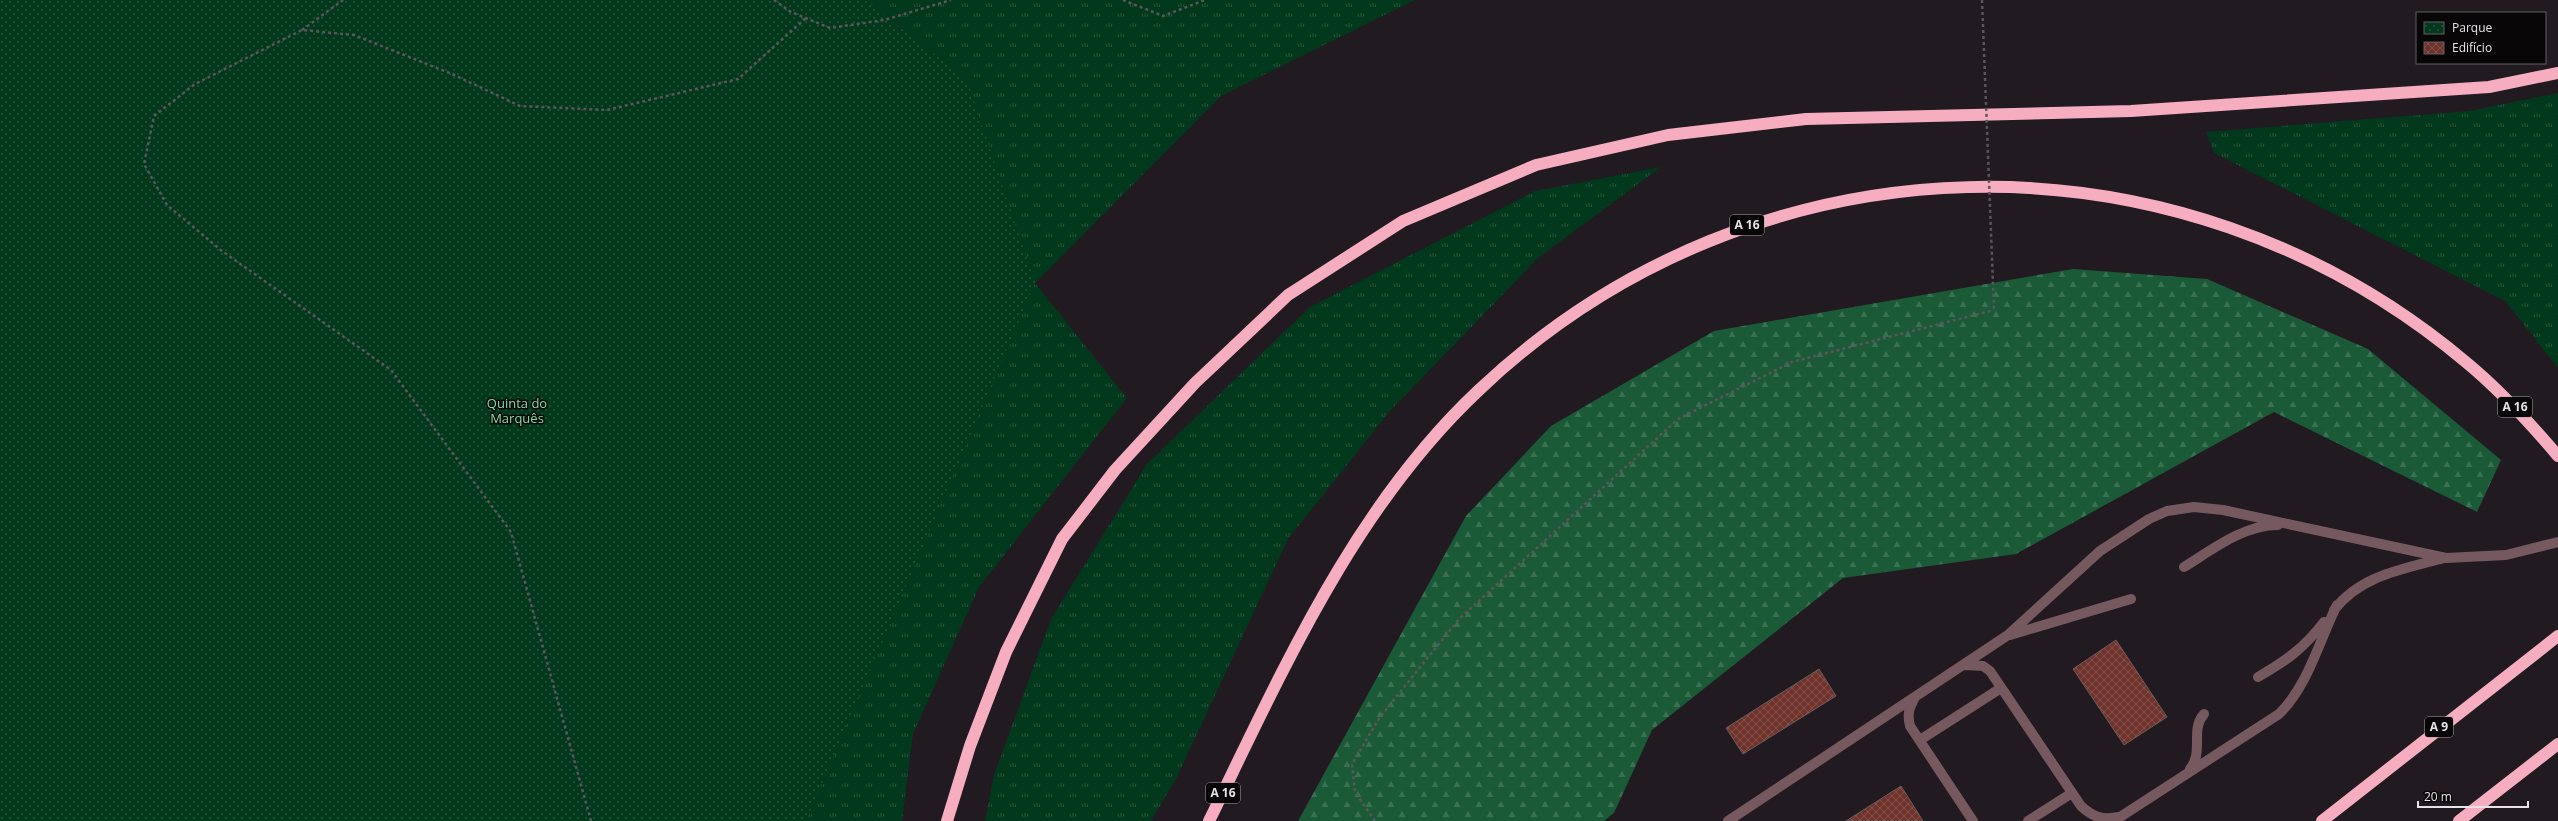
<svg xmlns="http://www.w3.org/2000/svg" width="2558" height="821" font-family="'Open Sans',sans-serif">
<defs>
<pattern id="grass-tufts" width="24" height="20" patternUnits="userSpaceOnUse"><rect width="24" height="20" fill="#02381c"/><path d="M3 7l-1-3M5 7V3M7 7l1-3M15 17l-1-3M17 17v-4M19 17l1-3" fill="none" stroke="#27543d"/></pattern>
<pattern id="forest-firs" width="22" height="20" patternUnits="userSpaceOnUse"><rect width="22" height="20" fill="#1a5a36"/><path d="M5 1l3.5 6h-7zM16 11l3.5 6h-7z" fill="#3b7153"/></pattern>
<pattern id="park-dots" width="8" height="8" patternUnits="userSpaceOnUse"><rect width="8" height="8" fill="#02381c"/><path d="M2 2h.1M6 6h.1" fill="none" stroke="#27543d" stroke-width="1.8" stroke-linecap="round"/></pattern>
<pattern id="building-cross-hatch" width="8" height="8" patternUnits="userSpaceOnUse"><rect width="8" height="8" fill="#70332c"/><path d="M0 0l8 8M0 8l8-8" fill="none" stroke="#84504b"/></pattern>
</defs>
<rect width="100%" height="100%" fill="#211a20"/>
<path fill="url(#grass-tufts)" d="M0,0l967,80 -102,-80h550l-194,96 -186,187 92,115 -148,189 -66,147 -11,87h-902z
M2558,93v275l-53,-67 -291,-148 -8,-21 263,-21z
M1661,167l-123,91 -149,154 -101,127 -112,240 -25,42h-166l9,-46 57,-156 96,-155 163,-157 225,-116z"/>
<path fill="url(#forest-firs)" d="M2073,269l134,10 161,70 133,111 -24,52 -203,-100 -258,142 -173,24 -191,152 -38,83 -10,8h-306l168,-305 85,-90 163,-95z"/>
<path fill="url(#park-dots)" d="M0,0h865l102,80 68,203 -229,538h-806z"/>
<path fill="url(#building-cross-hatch)" stroke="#685c5b" d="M2116,640l51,77 -43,28 -51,-76z
M1819,669l17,27 -93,58 -17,-26z
M1901,786l22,35h-77z"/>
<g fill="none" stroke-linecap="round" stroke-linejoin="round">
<path stroke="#5c565c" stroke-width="2.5" stroke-dasharray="3 3" stroke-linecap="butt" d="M774,0l17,12 39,16 54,-8 67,-20
M1123,0l40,16 42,-16
M302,30l41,-30
M591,821l-80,-289 -120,-162 -169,-119 -55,-46 -23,-41 10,-48 41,-32 107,-54 52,5 98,39 68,32 87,4 131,-31 68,-61
M1375,821l-20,-29 -3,-28 28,-47 79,-98 219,-200 114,-57 202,-52"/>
<path stroke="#76595f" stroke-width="10" d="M2184,567c28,-17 59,-42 94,-42
M2334,610c27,-35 70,-41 110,-52
M2010,635l121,-36
M1964,665l19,1 7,5 91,135c13,12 22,14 38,11
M2258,677c28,-16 46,-29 66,-55
M1915,697c-6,11 -8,17 -5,29l63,95
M1920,740l81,-52
M2190,769c14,-17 0,-40 14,-55
M1728,821l280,-186 92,-84 49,-32 18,-8 27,-4 29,3 223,48 60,-3 52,-13
M2028,821l44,-28
M2114,821l165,-107c29,-28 40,-73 58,-109"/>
<path stroke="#f6adbf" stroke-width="12" d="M947,821l23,-75 36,-94 56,-113 53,-69 80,-87 93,-88 115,-74 133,-56 132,-30 138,-16 325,-8 358,-24 69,-14
M1209,821c74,-151 145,-314 270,-431 275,-261 699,-271 988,-27 34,28 63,60 91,93
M2322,821l236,-185
M2459,821l99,-77"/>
<path stroke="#5c565c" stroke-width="2.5" stroke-dasharray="3 3" stroke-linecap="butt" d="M1982,0l12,310"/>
</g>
<g text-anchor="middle" stroke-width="3" stroke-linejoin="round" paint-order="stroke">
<g fill="#090608" stroke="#a4a0a4" stroke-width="1">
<rect x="1730" y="215" width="34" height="20" rx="3"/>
<rect x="2498" y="397" width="34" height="20" rx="3"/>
<rect x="2425" y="717" width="28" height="20" rx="3"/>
<rect x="1206" y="783" width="34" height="20" rx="3"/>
</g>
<g font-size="12" font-weight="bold" fill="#e7e2e7">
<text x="1747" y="229">A 16</text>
<text x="2515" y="411">A 16</text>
<text x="2439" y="731">A 9</text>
<text x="1223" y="797">A 16</text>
</g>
<g font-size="13" fill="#85dea5" stroke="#090608">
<text x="517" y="408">Quinta do<tspan x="517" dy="15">Marquês</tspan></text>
</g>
</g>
<rect x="2416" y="12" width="130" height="52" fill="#090608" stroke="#625e61"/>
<rect x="2424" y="22" width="20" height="12" fill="url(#park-dots)" stroke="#625e61"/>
<text x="2452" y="32" font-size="12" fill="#e7e2e7">Parque</text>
<rect x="2424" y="42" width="20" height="12" fill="url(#building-cross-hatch)" stroke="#625e61"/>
<text x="2452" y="52" font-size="12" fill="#e7e2e7">Edifício</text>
<path d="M2418 801v6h110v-6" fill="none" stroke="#e7e2e7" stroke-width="2"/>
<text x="2424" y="801" font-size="12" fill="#e7e2e7" stroke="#090608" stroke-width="3" paint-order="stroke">20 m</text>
</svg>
